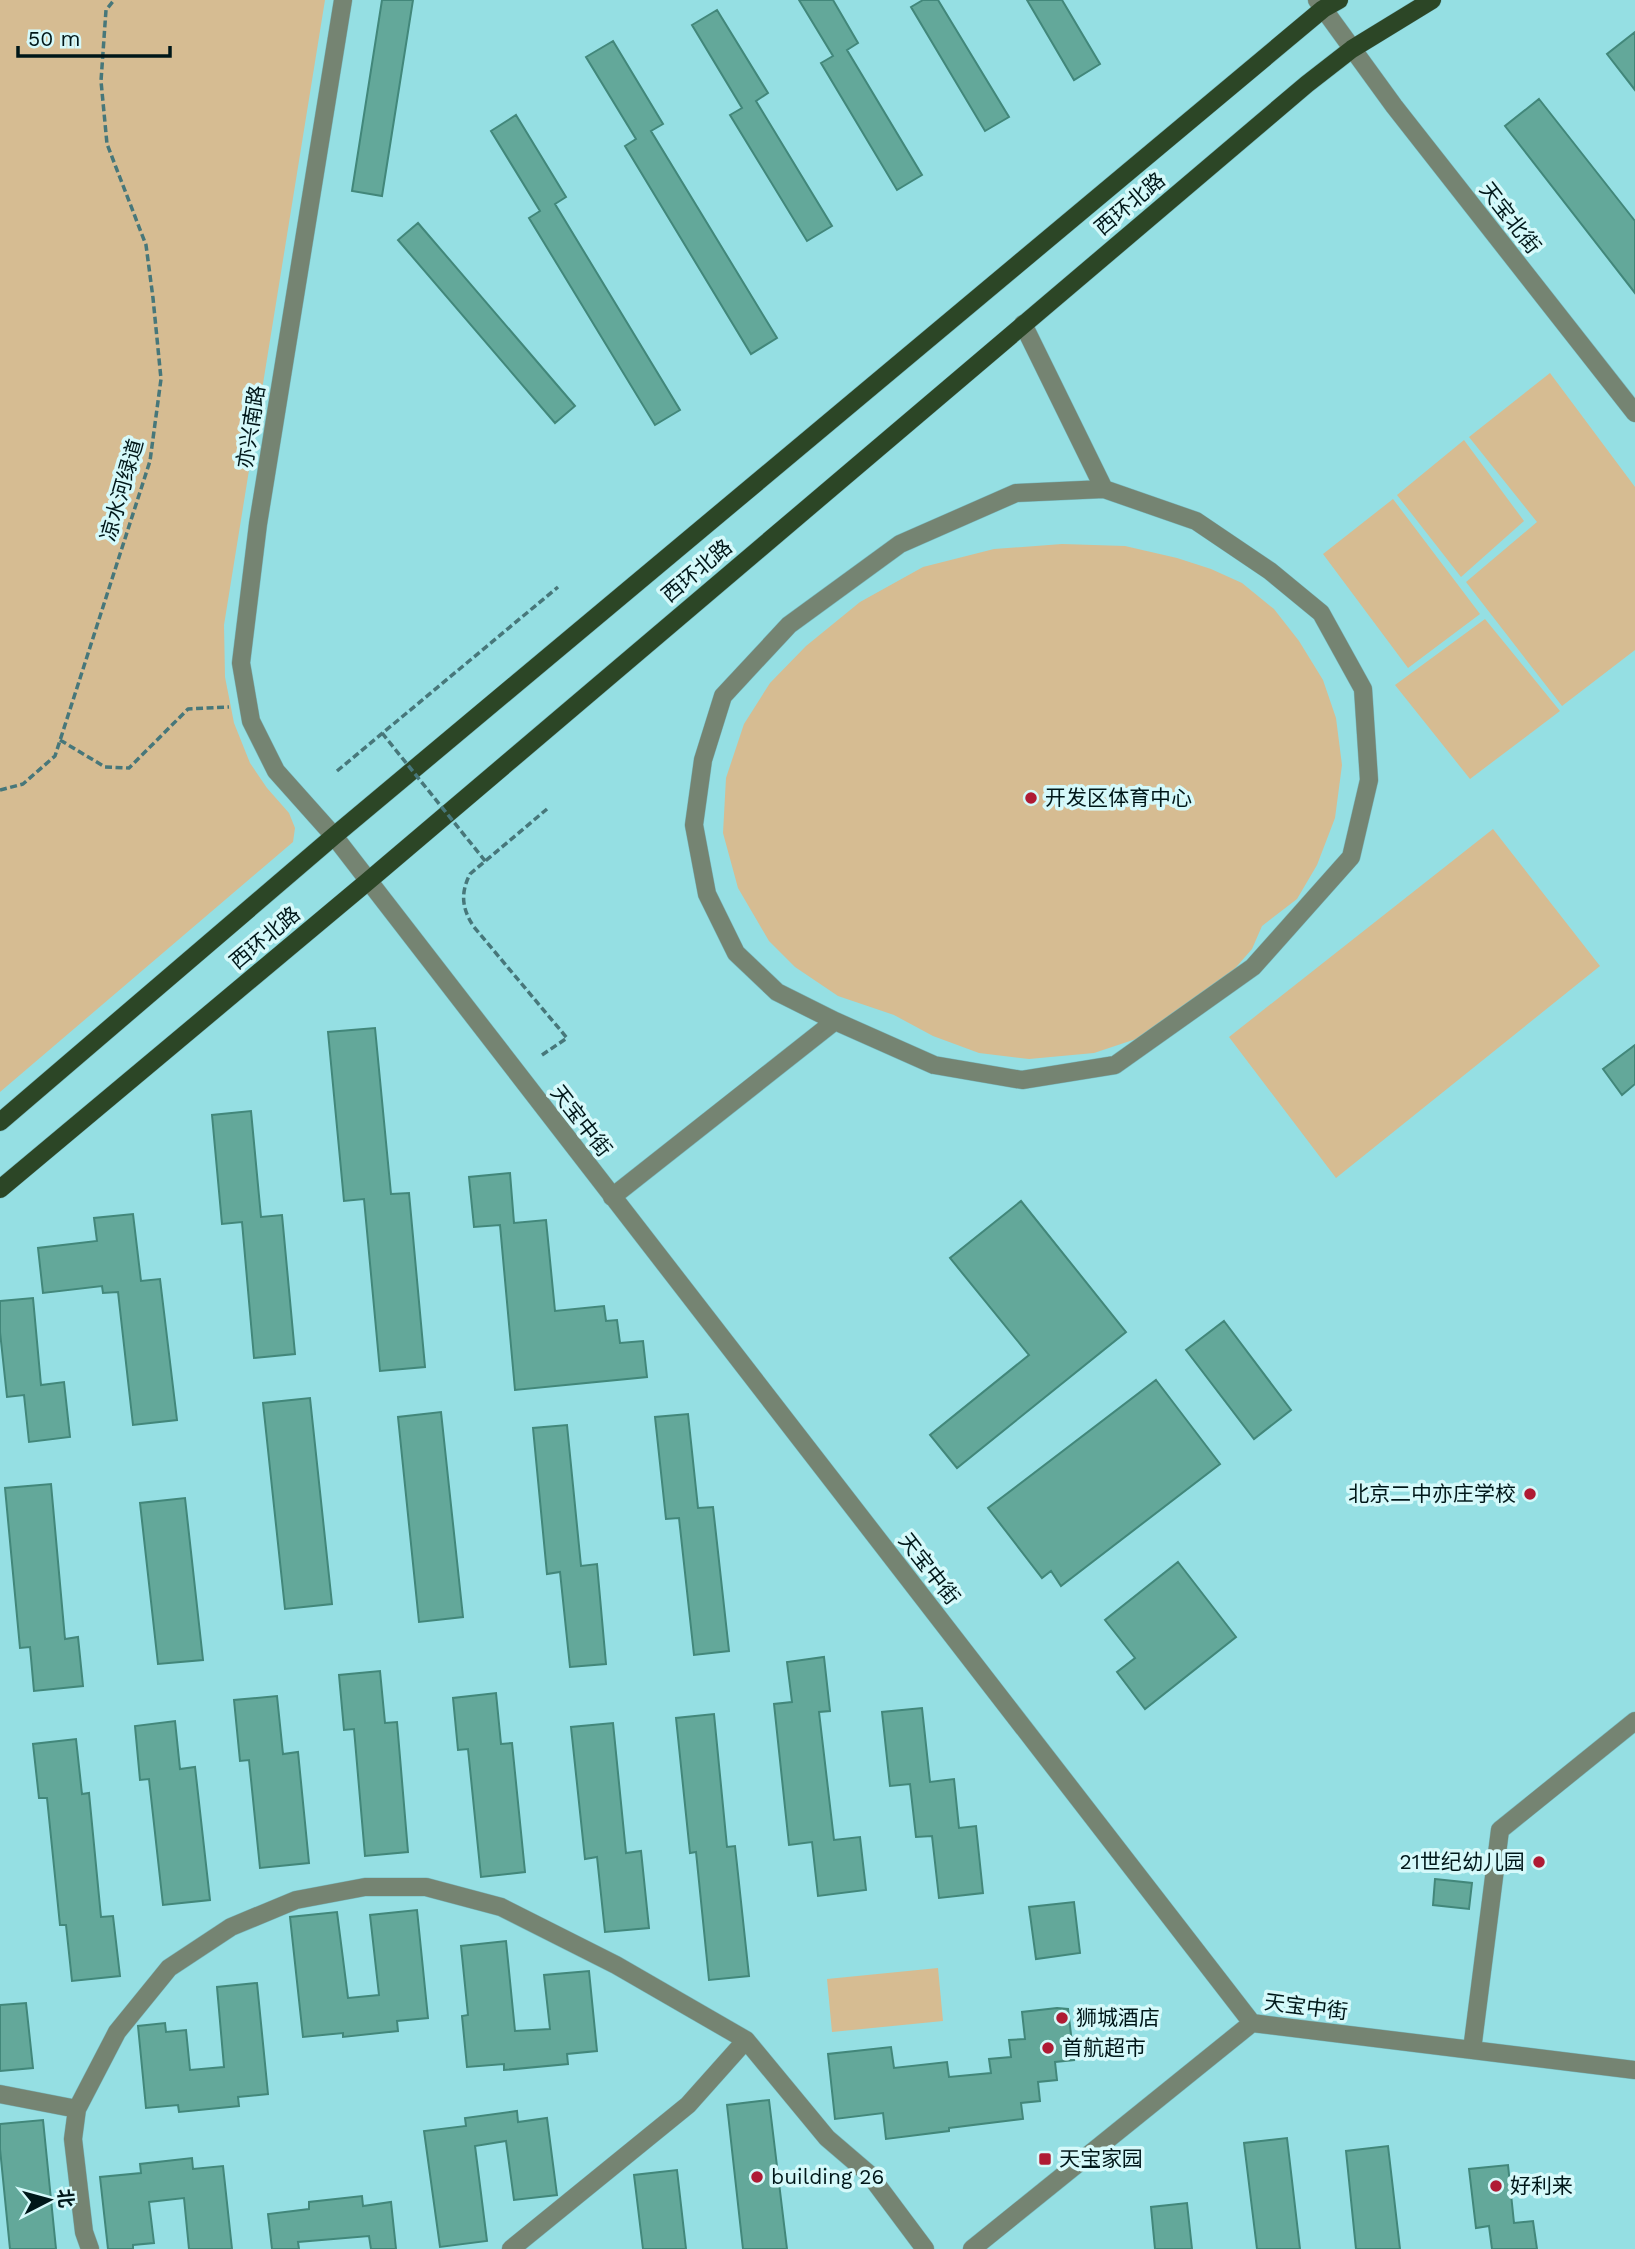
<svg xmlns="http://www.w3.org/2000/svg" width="1635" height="2249" font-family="'Work Sans','Noto Sans SC',sans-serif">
<rect width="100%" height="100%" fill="#95dfe3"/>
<path fill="#d6bc92" d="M0,0h325l-101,625 1,52 9,46 16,40 17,25 22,25 6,15 -2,14 -293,250z
M1550,373l85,114v163l-73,56 -96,-124 71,-60 -68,-85z
M1464,440l60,81 -63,56 -64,-82z
M1393,499l87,115 -72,54 -85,-114z
M1062,544l63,2 52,12 34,11 31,14 32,26 25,32 24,39 13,38 6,47 -7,53 -18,47 -20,34 -35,27 -10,23 -28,32 -85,57 -45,15 -65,6 -50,-6 -46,-17 -39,-21 -56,-19 -43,-29 -26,-26 -31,-53 -15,-55 3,-55 18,-54 26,-41 36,-37 54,-44 63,-35 71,-18z
M1485,619l75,92 -90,68 -75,-94z
M1493,829l107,137 -264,212 -107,-141z
M938,1968l5,53 -111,11 -5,-53z"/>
<path fill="#63a89a" stroke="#42877a" stroke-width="2" d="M382,0h31l-31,196 -30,-5z
M799,0h34l25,43 -11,7 75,125 -25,15 -76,-127 12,-7z
M923,0h15l71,117 -24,14 -74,-124z
M1027,0h35l38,64 -26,16z
M717,10l51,83 -12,8 76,125 -25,15 -77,-126 12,-7 -50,-83z
M1635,32v58l-28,-36z
M613,41l50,83 -12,7 126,207 -26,16 -126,-208 11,-7 -50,-82z
M1539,99l96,122v72l-130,-167z
M516,115l50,82 -11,7 125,206 -25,15 -126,-207 11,-7 -49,-80z
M418,223l157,183 -20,17 -157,-183z
M375,1028l16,166 18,-1 16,174 -45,4 -16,-172 -20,2 -16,-169z
M1635,1045v39l-13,11 -19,-26z
M251,1111l10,106 21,-2 13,139 -41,4 -12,-136 -20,2 -10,-109z
M510,1173l4,50 32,-3 9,91 49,-5 2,15 11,-1 3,23 23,-2 4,36 -132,13 -15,-165 -26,2 -5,-50z
M1021,1201l105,131 -169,136 -27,-33 99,-80 -79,-97z
M133,1214l8,67 19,-2 17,141 -44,5 -15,-133 -15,1 -1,-7 -59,7 -5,-45 59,-7 -3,-23z
M33,1298l8,87 23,-3 6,55 -41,5 -5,-47 -17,2 -7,-65v-31z
M1224,1321l67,89 -37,29 -68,-89z
M1156,1380l64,84 -159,122 -10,-15 -9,7 -54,-70z
M310,1398l22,206 -47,5 -22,-206z
M441,1412l22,205 -44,5 -21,-205z
M688,1414l10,94 15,-1 16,144 -35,4 -15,-137 -13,1 -11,-102z
M567,1425l14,141 16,-2 9,100 -36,3 -10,-95 -13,2 -14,-146z
M51,1484l14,155 13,-2 5,49 -49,5 -4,-44 -10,1 -15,-160z
M185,1498l18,162 -45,4 -18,-161z
M1178,1562l58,75 -91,72 -28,-37 18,-14 -30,-38z
M824,1657l6,54 -11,1 15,128 26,-3 6,53 -48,6 -6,-54 -23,3 -15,-141 18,-2 -5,-40z
M380,1671l5,52 12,-1 11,130 -43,4 -11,-127 -10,1 -5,-55z
M496,1693l5,51 11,-1 13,129 -44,5 -13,-128 -10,1 -5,-52z
M277,1696l6,58 15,-2 11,111 -49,5 -11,-108 -9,1 -6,-61z
M922,1708l8,74 24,-3 5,49 17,-2 7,67 -44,5 -7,-62 -16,1 -6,-53 -20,2 -8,-74z
M714,1714l13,133 8,-1 14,130 -40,4 -13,-128 -6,1 -14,-135z
M175,1721l5,48 15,-2 15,133 -47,5 -14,-126 -9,1 -5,-54z
M613,1723l13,130 15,-2 8,77 -44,4 -8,-75 -12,2 -14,-132z
M76,1739l6,55 7,-1 12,124 12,-1 7,60 -48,5 -6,-56h-6l-13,-127h-8l-6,-54z
M1435,1879l37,4 -3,26 -36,-4z
M1074,1902l6,51 -44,6 -7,-52z
M417,1910l11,108 -31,3 1,10 -55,6v-4l-40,4 -13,-120 47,-5 11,86 31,-3 -9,-80z
M506,1941l9,90 35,-2 -6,-54 45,-4 8,80 -30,3 1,10 -64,6v-6l-37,3 -5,-51 6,-1 -7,-69z
M257,1983l11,111 -30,3 1,9 -60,6 -1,-7 -32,3 -8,-82 27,-3 1,9 20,-2 4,40 34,-3 -7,-80z
M26,2003l7,65 -33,3v-66z
M1057,2008l11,1 6,51 -19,2 2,18 -19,2 2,19 -19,2 2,16 -74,9v3l-63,8 -3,-26 -48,6 -7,-65 63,-7 3,21 53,-6 2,15 42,-4 -2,-14 22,-2 -2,-17 16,-1 -3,-27z
M769,2100l18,149h-44l-16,-144z
M517,2111l1,11 29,-4 10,77 -43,5 -8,-59 -31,5 12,95 -47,6 -16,-116 42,-5 -1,-8z
M43,2120l13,129h-46l-10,-100v-25z
M1287,2138l13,111h-43l-13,-106z
M1388,2146l12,103h-44l-10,-98z
M192,2158l1,11 30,-3 9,83h-43l-5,-51 -35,4 5,41 -21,2v4h-25l-8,-72 41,-4 -1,-9z
M1508,2165l6,58 19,-2 4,28h-45l-3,-23 -13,2 -7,-59z
M677,2170l9,79h-43l-9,-74z
M362,2196l1,10 28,-4 5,47h-25l-2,-13 -71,6 1,7h-27l-4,-35 41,-5v-7z
M1187,2203l5,46h-37l-4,-42z"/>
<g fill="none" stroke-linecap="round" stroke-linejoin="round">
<defs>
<path id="minor" d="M343,0l-85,524 -17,139 10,58 25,50 58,65 918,1187 383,47
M1317,0l77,106 241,307
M835,1021l-58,-29 -41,-39 -29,-59 -13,-69 9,-65 20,-64 66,-71 111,-81 116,-51 88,-4
M612,1197l223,-176 99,44 88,15 93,-15 138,-98 98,-110 18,-77 -6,-91 -42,-76 -51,-42 -74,-50 -92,-32 -81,-165
M1472,2050l28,-220 135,-109
M0,2094l77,15
M90,2249l-6,-17 -11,-93 4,-30 40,-77 52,-64 62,-41 65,-27 69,-13h61l75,20 115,58 130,75 81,98 42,36 56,75
M511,2249l177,-144 58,-65
M972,2249l280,-226"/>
<path id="major" d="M0,1122l334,-286 989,-827 16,-9
M0,1189l367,-307 940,-798 45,-35 80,-49"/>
</defs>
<use href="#minor" stroke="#7abbbf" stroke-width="19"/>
<use href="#major" stroke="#7abbbf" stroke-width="19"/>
<path stroke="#47777a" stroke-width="3.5" stroke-dasharray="7 3.5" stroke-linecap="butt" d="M60,740l45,27 24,1 59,-59 41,-2
M337,771l221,-184
M0,790l23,-6 32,-28 95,-295 11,-82 -8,-81 -7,-53 -39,-101 -6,-63 5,-71 8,-10
M542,1055l25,-17 -93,-111c-12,-18 -14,-33 -4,-53l77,-65"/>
<use href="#minor" stroke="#758472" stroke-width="18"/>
<use href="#major" stroke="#2c4626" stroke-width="18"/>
<path stroke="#47777a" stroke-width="3.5" stroke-dasharray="7 3.5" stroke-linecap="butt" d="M382,733l104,129"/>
</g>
<g fill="#af1b34" stroke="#d5f9fa" stroke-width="2.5">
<circle cx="1031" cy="798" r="7"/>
<circle cx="1530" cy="1494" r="7"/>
<circle cx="1539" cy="1862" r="7"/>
<circle cx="1062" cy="2018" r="7"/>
<circle cx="1048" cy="2048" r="7"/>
<rect x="1038" y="2152" width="14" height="14" rx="3.5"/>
<circle cx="757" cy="2177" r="7"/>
<circle cx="1496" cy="2186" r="7"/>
</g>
<g text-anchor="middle" stroke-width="7" stroke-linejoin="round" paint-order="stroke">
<g font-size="21" fill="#001719" stroke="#d5f9fa">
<text transform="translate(1130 204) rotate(-40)" y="7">西环北路</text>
<text transform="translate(1510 218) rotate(52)" y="7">天宝北街</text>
<text transform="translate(251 427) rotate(-81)" y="7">亦兴南路</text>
<text transform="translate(122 490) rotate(-74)" y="7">凉水河绿道</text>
<text transform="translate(697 571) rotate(-40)" y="7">西环北路</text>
<text transform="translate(265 938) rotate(-40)" y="7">西环北路</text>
<text transform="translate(581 1121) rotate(52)" y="7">天宝中街</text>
<text transform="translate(929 1569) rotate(52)" y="7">天宝中街</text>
<text transform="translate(1306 2007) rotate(7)" y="7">天宝中街</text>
</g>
<g font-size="21" fill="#001719" stroke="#d5f9fa" text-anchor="start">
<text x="1045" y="805">开发区体育中心</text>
<text x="1516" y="1501" text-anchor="end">北京二中亦庄学校</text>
<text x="1525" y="1869" text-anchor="end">21世纪幼儿园</text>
<text x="1076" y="2025">狮城酒店</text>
<text x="1062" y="2055">首航超市</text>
<text x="1059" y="2166">天宝家园</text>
<text x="771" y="2184">building 26</text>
<text x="1510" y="2193">好利来</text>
</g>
</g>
<g transform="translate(49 2200) rotate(84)" stroke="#d5f9fa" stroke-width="5" paint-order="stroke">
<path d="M0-5L12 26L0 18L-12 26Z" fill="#001719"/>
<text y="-10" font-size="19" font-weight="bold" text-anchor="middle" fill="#001719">北</text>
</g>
<path d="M18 46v10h152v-10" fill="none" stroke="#001719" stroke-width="3.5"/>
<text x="28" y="46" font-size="21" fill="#001719" stroke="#d5f9fa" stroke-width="5" paint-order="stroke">50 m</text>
</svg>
